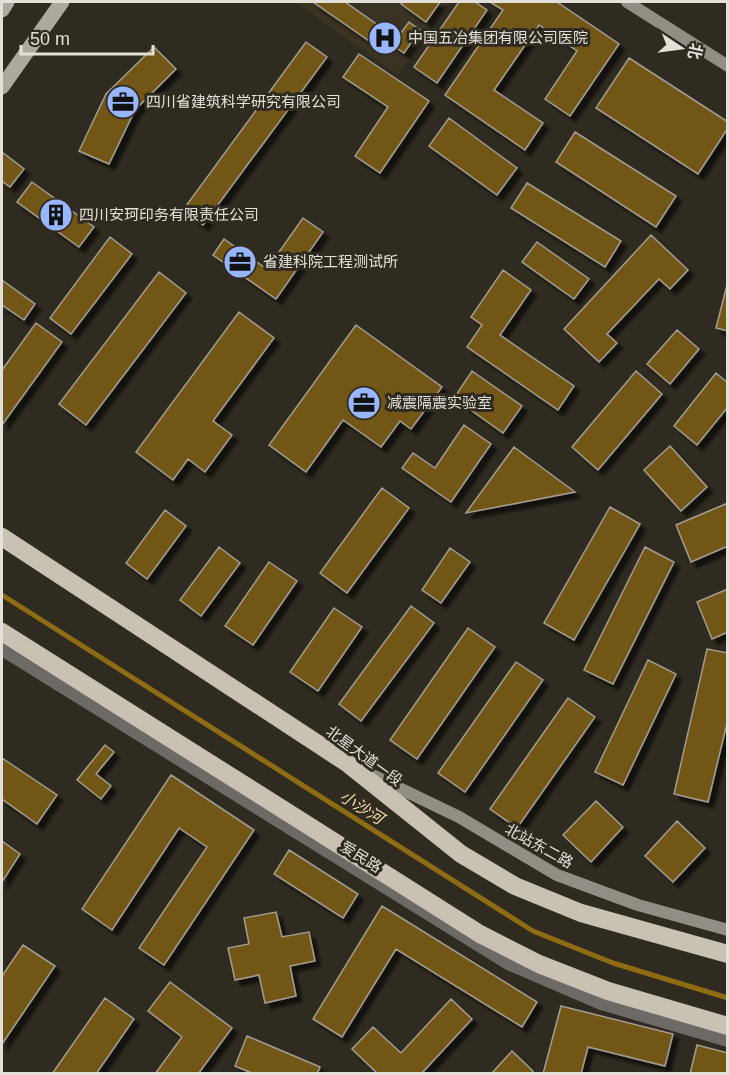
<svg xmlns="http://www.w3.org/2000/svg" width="729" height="1075" font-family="Arial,'Noto Sans SC',sans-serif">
<defs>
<filter id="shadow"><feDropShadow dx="5.5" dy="5.5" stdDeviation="1.5" flood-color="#0009"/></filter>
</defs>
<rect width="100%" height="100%" fill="#302b21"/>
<path fill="#3a3222" d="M295,2h155l-52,73z"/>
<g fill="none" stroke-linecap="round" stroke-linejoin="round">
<path stroke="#8d6c13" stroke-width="5" d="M2,595l531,336 80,32 115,35"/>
</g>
<path fill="#715718" stroke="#a29d90" stroke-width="1.5" filter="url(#shadow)" d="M313,2h32l40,28 -10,15z
M403,2h37l-14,20 -25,-18z
M459,2h16l12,8 -50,73 -23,-16z
M490,2h67l62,42 -49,72 -25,-17 32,-48 -38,-26 -45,65 49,33 -18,27 -80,-55 58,-85z
M409,22l11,8 -16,23 -12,-8z
M306,42l21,15 -124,168 -20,-15z
M154,47l22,22 -41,41 -26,54 -30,-13 27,-57z
M359,54l70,47 -49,72 -25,-17 33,-49 -45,-30z
M629,58l99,64v6l-30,46 -102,-66z
M449,118l68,50 -20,27 -68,-49z
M575,132l101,64 -20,31 -100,-65z
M2,152l22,17 -14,18 -8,-6z
M32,182l62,45 -15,20 -62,-45z
M527,183l94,58 -16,26 -94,-59z
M303,218l20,14 -47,67 -63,-44 11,-16 43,30z
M651,235l37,35 -18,19 -11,-10 -52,55 10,9 -18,19 -35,-33z
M110,237l22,17 -61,80 -21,-16z
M537,242l52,37 -15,20 -52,-37z
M503,270l28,20 -31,45 74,51 -16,24 -91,-63 15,-22 -11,-8z
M159,272l27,21 -100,132 -27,-21z
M2,280l33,24 -11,16 -22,-15z
M728,281v50l-12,-3z
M239,312l35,26 -61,83 19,14 -27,37 -17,-13 -15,21 -37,-28z
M36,323l26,19 -60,83v-55z
M356,325l86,62 -31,42 -11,-8 -19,26 -38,-27 -37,52 -37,-27z
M677,330l22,19 -29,35 -23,-20z
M472,371l50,35 -19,27 -49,-35z
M636,371l26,23 -64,76 -26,-23z
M716,373l12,10v24l-31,38 -23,-19z
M464,425l27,19 -40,58 -49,-34 11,-15 22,15z
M670,446l37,41 -26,24 -37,-41z
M514,447l61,45 -109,21z
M382,488l27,20 -62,85 -27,-20z
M728,503v43l-37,16 -15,-37z
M610,507l30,17 -66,116 -30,-17z
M165,510l21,16 -39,53 -21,-16z
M219,547l21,16 -39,53 -21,-16z
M645,547l29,15 -61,122 -29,-14z
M450,548l20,14 -29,41 -19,-13z
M269,562l28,19 -44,64 -28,-19z
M728,589v43l-16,7 -15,-37z
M411,606l23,17 -73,98 -22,-17z
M334,608l28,19 -44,64 -28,-19z
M468,628l27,19 -78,112 -27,-19z
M707,649l21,4v66l-20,83 -34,-8z
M648,660l28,14 -53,111 -28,-13z
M516,662l27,18 -78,112 -27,-19z
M568,698l27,19 -78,111 -27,-19z
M105,745l9,7 -18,22 15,12 -10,13 -24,-19z
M2,758l55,37 -20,29 -35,-25z
M171,775l83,55 -90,135 -25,-17 68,-101 -28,-19 -67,102 -30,-21z
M596,801l27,26 -32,35 -28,-27z
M677,821l28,27 -32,34 -28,-26z
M2,841l18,13 -18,28z
M289,850l69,44 -15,24 -69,-44z
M382,906l155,96 -15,25 -126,-78 -54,88 -29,-18z
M276,912l6,25 27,-5 6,29 -25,5 6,30 -31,7 -6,-28 -24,5 -7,-32 21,-4 -5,-26z
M23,945l32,21 -53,78v-68z
M170,982l62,46 -34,46h-43l27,-37 -34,-26z
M105,998l29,21 -38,55h-44z
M451,999l21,20 -51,55h-43l-26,-25 21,-22 28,26z
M561,1006l112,28 -8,32 -77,-19 -7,27h-38z
M247,1036l73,31 -3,7h-63l-19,-8z
M697,1045l31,8v21h-38z
M512,1051l21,20 -2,3h-40z"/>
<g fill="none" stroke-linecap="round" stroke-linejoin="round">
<path stroke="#6d6a65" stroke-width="12" d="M2,650l506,314 93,40 127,37"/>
<path stroke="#928e85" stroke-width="12" d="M627,2l101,64
M370,774l89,43 98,58 81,30 90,25"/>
<path stroke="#aea99e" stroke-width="15" d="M2,10l5,-8
M2,87l60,-85"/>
<path stroke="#c8c1b4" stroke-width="18" d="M2,537l345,226 114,91 54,32 66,27 147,41
M2,632l478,302 59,30 69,27 120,35"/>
</g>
<defs>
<symbol id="hospital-disc" viewBox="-11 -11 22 22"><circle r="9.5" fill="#97b6fd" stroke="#302b21"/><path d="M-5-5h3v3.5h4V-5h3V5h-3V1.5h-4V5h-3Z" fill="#111"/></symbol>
<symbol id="office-disc" viewBox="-11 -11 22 22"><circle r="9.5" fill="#97b6fd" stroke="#302b21"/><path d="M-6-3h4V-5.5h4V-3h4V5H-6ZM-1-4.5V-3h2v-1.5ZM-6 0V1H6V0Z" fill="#111"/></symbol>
<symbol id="building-disc" viewBox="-11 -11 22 22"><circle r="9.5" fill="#97b6fd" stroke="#302b21"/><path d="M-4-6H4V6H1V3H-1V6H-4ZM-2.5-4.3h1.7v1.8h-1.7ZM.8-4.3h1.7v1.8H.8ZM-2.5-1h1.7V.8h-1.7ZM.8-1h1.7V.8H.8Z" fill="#111"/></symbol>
</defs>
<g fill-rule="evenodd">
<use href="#hospital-disc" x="366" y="19" width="38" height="38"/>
<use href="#office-disc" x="104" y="83" width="38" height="38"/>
<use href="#building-disc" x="37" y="196" width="38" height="38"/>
<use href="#office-disc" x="221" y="243" width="38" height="38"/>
<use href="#office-disc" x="345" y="384" width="38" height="38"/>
</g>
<g text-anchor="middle" stroke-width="6" stroke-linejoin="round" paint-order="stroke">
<g font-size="15" fill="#e3e0da" stroke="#302b21" text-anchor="start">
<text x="408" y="43">中国五冶集团有限公司医院</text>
<text x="146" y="107">四川省建筑科学研究有限公司</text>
<text x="79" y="220">四川安珂印务有限责任公司</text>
<text x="263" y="267">省建科院工程测试所</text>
<text x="387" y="408">减震隔震实验室</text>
</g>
<g font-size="15" fill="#e3e0da" stroke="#302b21">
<text transform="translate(364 756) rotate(36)" y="5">北星大道一段</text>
<text transform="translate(539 846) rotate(29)" y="5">北站东二路</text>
<text transform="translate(361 857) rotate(32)" y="5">爱民路</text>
</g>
<g font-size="16" font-style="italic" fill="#f9dda2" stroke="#302b21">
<text transform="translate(362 807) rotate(32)" y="6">小沙河</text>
</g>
</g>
<rect width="729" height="1075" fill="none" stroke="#e3e0da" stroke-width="6"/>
<g transform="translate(681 48) rotate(103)" stroke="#302b21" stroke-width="4.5" paint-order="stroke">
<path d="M0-4.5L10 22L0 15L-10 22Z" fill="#e3e0da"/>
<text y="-9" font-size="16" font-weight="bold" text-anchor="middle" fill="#e3e0da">北</text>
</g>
<path d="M21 45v9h132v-9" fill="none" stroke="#e3e0da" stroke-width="3"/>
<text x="30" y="45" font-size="18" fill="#e3e0da" stroke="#302b21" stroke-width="4.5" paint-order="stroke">50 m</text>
</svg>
